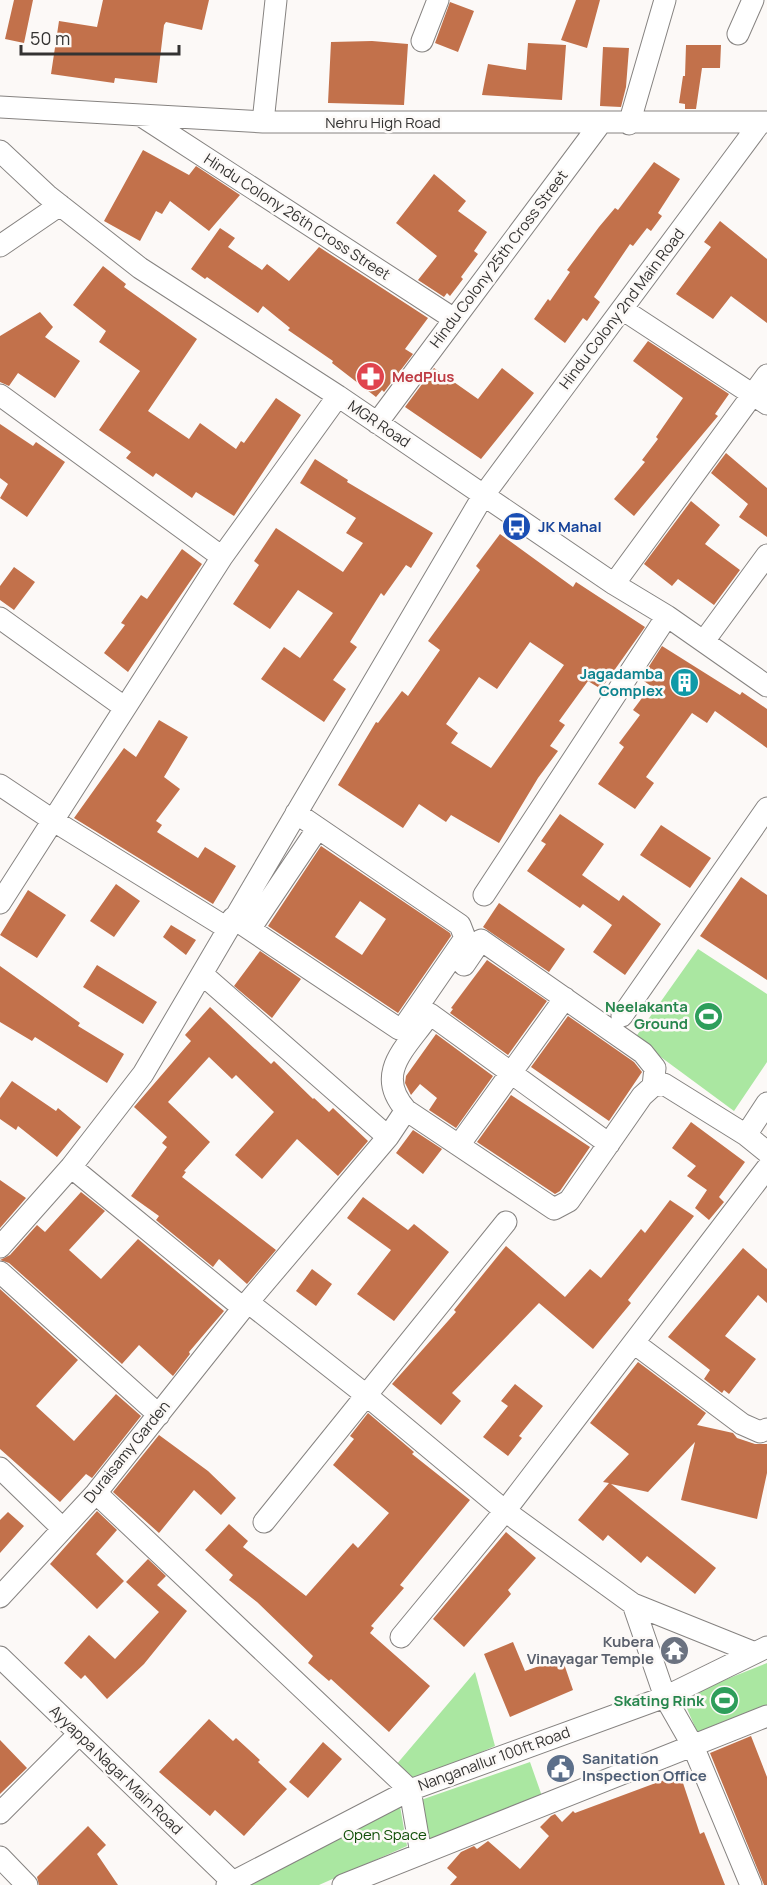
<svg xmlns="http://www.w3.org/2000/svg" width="767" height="1885" font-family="Manrope,sans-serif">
<rect width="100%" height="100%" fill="#fcf9f7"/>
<path fill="#aae7a1" d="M698,949l69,45v68l-33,49 -99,-73z
M767,1663v42l-69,29 -16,-37z
M475,1672l20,74 -79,35 -20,-16z
M530,1762l13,37 -116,43 -12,-40z
M400,1806l7,40 -88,39h-70z"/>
<path fill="#c2714b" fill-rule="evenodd" d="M14,0h19l-9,43 -19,-4z
M103,0h106l-7,30 -36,-8 -2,3 -7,58 -42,-5 -1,5 -63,-9 8,-53 38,6z
M576,0h24l-13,48 -26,-8z
M450,2l24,9 -16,41 -23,-9z
M372,41l36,3 -4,61 -76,-2 3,-61z
M528,43l38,2 -4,55 -80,-5 6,-31 38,6z
M686,45h35l-1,23h-18l-6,41h-11v-5l-6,-1 4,-27h2z
M603,47l26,1 -3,39 -5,20 -21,-1z
M143,150l46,25 7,-9 44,29 -31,36 -39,-30 -8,13 -6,-3 -16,30 -36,-20z
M654,162l26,17 -22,34 4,3 -11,15 -4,-3 -14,18 -3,-2 -36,53 6,5 -13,19 -4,-3 -18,25 -31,-24 14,-20 2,2 20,-29 -3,-2 32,-43 16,-19 3,2z
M434,174l32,27 -8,10 29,21 -13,19 4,3 -17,23 2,2 -13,17 -3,-3 -3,4 -26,-17 19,-24 -41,-33z
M720,221l47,38v64l-36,-27 -18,23 -37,-25 35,-47 -7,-5z
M220,228l15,10 -7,9 34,23 5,-6 22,17 30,-34 109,71 -23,31 8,5 -29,38 -2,-2 -6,7 -44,-34 1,-2 -45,-31 2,-2 -27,-22 -5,7 -51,-36 -2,2 -14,-10z
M103,266l23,18 -2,3 73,52 -49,72 41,28 11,-16 36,26 5,-8 3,2 32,-45 25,17 -67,101 -38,-24 -4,6 -36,-25 -3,4 -27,-19 5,-6 -32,-22 41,-59 -41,-29 7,-11 -33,-26z
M40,312l13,15 -8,10 35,24 -25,37 -37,-25 -9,13 -9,-4v-46z
M648,341l81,53 -14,20 3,2 -84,100 -20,-17 31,-37 -3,-2 16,-21 -2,-2 27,-39 -50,-37z
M434,368l44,31 24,-31 32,25 -53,66 -76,-52z
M0,424l33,22 3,-4 29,20 -38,55 -27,-19 8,-14 -8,-6z
M726,453l41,35v49l-28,-20 9,-13 -37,-31z
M315,459l33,21 -1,2 86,51 -22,35 -5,-3 -22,31 -3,-3 -31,49 7,5 -24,33 13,9 -22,33 -63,-43 23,-32 16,11 33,-45 -35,-23 -28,39 -37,-25 26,-39 -5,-4 22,-33 67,44 20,-29 -17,-10 10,-15 -56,-35z
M691,501l29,24 -15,19 35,26 -26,35 -36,-26 -6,7 -28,-22z
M500,534l73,53 3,-5 69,45 -44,62 -13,-8 -29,40 6,4 -15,21 8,5 -20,27 -39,65 -48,-28 -5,7 -27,-18 -16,24 -65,-43 38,-63 2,1 24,-32 6,5 32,-46 -12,-9 52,-71 -4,-4zM530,642l34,23 -73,103 -40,-25 7,-10 -12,-9 33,-47 18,12z
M182,549l20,15 -74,108 -24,-19 21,-28 -4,-2 20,-28 6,4z
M14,567l21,15 -21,28 -14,-10v-14z
M662,646l78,49 2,-3 25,17v39l-52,-37 -8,12 -15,-10 -46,64 8,6 -19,26 -37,-25 26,-37 -5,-4 21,-28 -7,-5 18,-24 -10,-7z
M159,720l29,17 -24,40 16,12 -24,32 6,4 -5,7 41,26 7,-11 31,19 -23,38 -139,-86 50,-70 12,9z
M560,814l44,30 -22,31 37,26 4,-6 38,29 -36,51 -32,-23 19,-27 -29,-21 -3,4 -53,-37 19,-27 -5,-3z
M661,825l50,33 -21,30 -50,-33z
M321,846l129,87 1,3 -53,77 -130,-87zM360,901l26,18 -24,36 -27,-18z
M741,877l26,18v85l-67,-44z
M116,884l24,17 -26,36 -24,-16z
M28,890l38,25 -29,43 -37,-23z
M499,903l66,46 -16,23 -66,-45z
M171,925l25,15 -10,15 -23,-18z
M260,951l41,28 -29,39 -38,-32z
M487,960l60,41 -39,54 -58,-42 3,-4 -2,-1z
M97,965l60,37 -14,22 -60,-37z
M0,966l80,57 -2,3 46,28 -17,29 -72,-46 -3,4 -32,-19z
M210,1007l61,57 3,-3 39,38 1,-1 15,14 4,-4 35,33 -30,35 -41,-37 -35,40 -27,-24 39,-43 -38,-37 -4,4 -23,-22 -41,45 42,40 -26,29 2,1 -4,5 94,73 -29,34 -28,-25 -6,8 -57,-47 3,-4 -28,-20 36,-49 -5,-4 5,-6 -33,-30 57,-66 -6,-6z
M568,1016l66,46 8,10 -33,49 -78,-54z
M436,1034l57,42 -37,52 -27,-18 8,-12 -17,-14 -9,11 -6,-12 1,-7z
M12,1081l44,30 2,-3 23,19 -24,30 -39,-31 -2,4 -16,-11v-21z
M511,1095l79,52 -30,44 -5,3 -78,-52z
M691,1122l54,40 -26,35 5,5 -15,18 -14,-12 12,-18 -20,-14 9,-10 -24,-18z
M413,1130l29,19 -19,25 -27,-21z
M0,1180l26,18 -26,30z
M81,1192l24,19 -36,39 32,29 37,-40 86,72 -35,41 1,2 -17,22 -34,-31 -17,19 -113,-101 -9,-3 10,-5 27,-30 8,7z
M363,1197l45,33 6,-6 35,28 -55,69 -37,-27 34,-44 -44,-32z
M670,1200l24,16 -66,84 3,3 -38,46 -54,-46 -87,90 9,8 -20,24 -49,-41 64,-72 -2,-2 52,-64 59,51 25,-28 11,9 40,-49 4,4z
M743,1248l24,21v34l-9,-8 -33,41 31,23 -27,35 -5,-4 -2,3 -18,-14 6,-9 -42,-33z
M312,1269l20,15 -16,22 -20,-15z
M0,1289l78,71 -42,46 38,35 42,-47 25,22 -49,62 -6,-4 -26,28 -60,-53z
M638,1362l68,51 -9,12 36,8 4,5 18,6h12v29l-10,46 -76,-19 14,-58 -47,50 -37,-8 105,84 -21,26 -48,-38 -6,7 -33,-28 -5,6 -25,-21 31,-37 -6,-1 26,-28 -39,-31z
M515,1384l28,22 -24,30 3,2 -14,18 -25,-19 25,-31 -7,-5z
M368,1413l46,39 -2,2 58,46 -70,85 4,3 -33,38 3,2 -4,5 60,53 -41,46 -58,-53 -2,2 -21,-18 5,-7 -56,-54 -28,-22 4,-5 -28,-25 24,-26 19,17 -5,6 63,49 47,-53 5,5 31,-35 -56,-48 21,-26 -4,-3z
M159,1435l49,36 28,27 -15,17 -27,-25 -35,43 -46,-41z
M97,1511l20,19 -21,24 28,27 -27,28 -47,-45z
M8,1512l16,14 -24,27v-33z
M506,1532l30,26 -28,32 3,4 -47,53 -31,-28z
M148,1559l18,17 -9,9 30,26 -43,53 -37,35 -22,-24 -4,4 -17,-16 25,-28 26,24 44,-47 -33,-30z
M513,1642l12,29 37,-13 11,32 -63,27 -26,-63z
M209,1719l24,22 3,-3 24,22 -2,2 29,27 -43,47 -29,-26 -5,6 -51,-44z
M751,1736l16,41v108h-3l-54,-132z
M0,1740l27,28 -27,26z
M323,1742l19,17 -34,39 -19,-16z
M680,1774l20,60 4,-2 21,53h-275l7,-8 -10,-9 14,-16 13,-6 3,3 11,-8 32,28 29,-33 -9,-9 11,-11 4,-2 7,8 11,-11 2,2z
M88,1826l18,19 -9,9 21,31h-79l-2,-8z"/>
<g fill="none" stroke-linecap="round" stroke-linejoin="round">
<defs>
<path id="minor" d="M738,34l15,-34
M422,41l16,-41
M0,107l263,15h504
M140,115l314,204
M263,122l13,-122
M629,124l36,-124
M0,151l47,44 93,73 198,128 276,188 53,32 100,70
M0,246l60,-41
M622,309l145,95
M0,395l222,162
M377,423l223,-299
M614,584l153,-209
M0,618l124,89
M704,641l63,-86
M0,785l54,36 173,107
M484,895l183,-279
M0,903l222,-346 116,-161
M233,918l166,111 4,-1 62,-90 -5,-13 -164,-112
M250,929l68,-101
M464,965l17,-25 162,113 12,15 -2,18
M202,974l186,163
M430,1014l179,130
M622,1016l145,-208
M406,1110c-32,-36 -1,-61 21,-92
M746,1135l21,-32
M459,1145l106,-147
M71,1167l172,141
M0,1247l71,-80 72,-93 340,-578 277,-373
M0,1272l159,143
M249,1303l117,92 139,116 128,93 32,93 28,49 58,139
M634,1343l108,81 18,8 7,-3
M0,1468l62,60
M96,1493l314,297 11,64
M264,1522l242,-300
M0,1597l96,-104 147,-185 145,-171 18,-27 148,99 15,-8 73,-105 11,-10 11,-2 82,51 21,17
M633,1604l122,49
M401,1637l104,-126 262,-343
M0,1657l236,228
M0,1813l79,-79
M0,1857l27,28
M227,1885l183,-95 255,-93 102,-50
M343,1885l424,-169"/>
</defs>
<use href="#minor" stroke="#868381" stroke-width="23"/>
<use href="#minor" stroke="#fff" stroke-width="21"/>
</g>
<defs>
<symbol id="pharmacy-disc" viewBox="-11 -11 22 22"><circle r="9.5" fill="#e0444e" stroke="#fcf9f7"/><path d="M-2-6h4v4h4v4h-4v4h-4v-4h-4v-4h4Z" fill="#fff"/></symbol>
<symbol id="bus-disc" viewBox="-11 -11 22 22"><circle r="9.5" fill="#1a4fb4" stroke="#fcf9f7"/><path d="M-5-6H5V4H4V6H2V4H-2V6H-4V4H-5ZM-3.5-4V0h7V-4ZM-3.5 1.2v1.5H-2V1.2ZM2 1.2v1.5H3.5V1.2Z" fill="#fff"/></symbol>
<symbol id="building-disc" viewBox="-11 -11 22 22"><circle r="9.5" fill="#0f9aa8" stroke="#fcf9f7"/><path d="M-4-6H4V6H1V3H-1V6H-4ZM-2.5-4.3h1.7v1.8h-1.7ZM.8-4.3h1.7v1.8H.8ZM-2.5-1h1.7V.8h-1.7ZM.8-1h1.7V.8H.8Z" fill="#fff"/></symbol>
<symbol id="stadium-disc" viewBox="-11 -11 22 22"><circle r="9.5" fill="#2e9e5b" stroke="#fcf9f7"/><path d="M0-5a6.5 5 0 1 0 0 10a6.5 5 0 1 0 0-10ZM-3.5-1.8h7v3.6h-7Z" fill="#fff"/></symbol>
<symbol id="temple-disc" viewBox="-11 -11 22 22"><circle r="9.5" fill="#6b7280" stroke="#fcf9f7"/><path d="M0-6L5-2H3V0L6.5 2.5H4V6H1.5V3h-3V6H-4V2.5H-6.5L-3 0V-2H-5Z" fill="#fff"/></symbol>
<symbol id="civic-disc" viewBox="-11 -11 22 22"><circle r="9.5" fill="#5c6f8a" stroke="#fcf9f7"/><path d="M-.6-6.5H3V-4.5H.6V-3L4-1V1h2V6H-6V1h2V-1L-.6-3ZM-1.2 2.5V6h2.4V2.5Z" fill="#fff"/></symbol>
</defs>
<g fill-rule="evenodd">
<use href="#pharmacy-disc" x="354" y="360" width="33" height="33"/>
<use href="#bus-disc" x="500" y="510" width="33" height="33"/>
<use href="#building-disc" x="668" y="666" width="33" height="33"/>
<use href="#stadium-disc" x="692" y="1000" width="33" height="33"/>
<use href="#temple-disc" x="658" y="1634" width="33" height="33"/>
<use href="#stadium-disc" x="708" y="1684" width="33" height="33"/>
<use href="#civic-disc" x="544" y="1752" width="33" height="33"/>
</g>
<g text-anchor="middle" stroke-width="5" stroke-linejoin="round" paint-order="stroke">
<g font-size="15" fill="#343332" stroke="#fcf9f7">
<text x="383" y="128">Nehru High Road</text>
<text transform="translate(297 217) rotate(33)" y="5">Hindu Colony 26th Cross Street</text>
<text transform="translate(499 259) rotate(-53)" y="5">Hindu Colony 25th Cross Street</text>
<text transform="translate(622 309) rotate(-53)" y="5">Hindu Colony 2nd Main Road</text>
<text transform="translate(379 424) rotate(34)" y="5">MGR Road</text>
<text transform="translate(127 1452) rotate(-51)" y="5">Duraisamy Garden</text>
<text transform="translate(494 1759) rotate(-20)" y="5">Nanganallur 100ft Road</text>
<text transform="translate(116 1770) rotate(44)" y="5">Ayyappa Nagar Main Road</text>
</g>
<g font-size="15" font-weight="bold" fill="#be3a42" stroke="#fcf9f7" text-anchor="start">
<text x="392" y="382">MedPlus</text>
</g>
<g font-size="15" font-weight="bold" fill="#164399" stroke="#fcf9f7" text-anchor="start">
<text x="538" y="532">JK Mahal</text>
</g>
<g font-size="15" font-weight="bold" fill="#0d838f" stroke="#fcf9f7" text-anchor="end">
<text x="663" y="679">Jagadamba<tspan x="663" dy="17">Complex</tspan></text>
</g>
<g font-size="15" font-weight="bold" fill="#27864d" stroke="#fcf9f7" text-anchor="end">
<text x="688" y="1012">Neelakanta<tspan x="688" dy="17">Ground</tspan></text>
<text x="704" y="1706">Skating Rink</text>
</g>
<g font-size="15" font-weight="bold" fill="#5b616d" stroke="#fcf9f7" text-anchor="end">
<text x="654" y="1647">Kubera<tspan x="654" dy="17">Vinayagar Temple</tspan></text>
</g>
<g font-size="15" font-weight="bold" fill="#4e5e75" stroke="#fcf9f7" text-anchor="start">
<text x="582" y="1764">Sanitation<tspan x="582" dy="17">Inspection Office</tspan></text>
</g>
<g font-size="15" fill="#104e07" stroke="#fcf9f7">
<text x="385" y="1840">Open Space</text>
</g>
</g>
<path d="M21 45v9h158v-9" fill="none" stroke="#343332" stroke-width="3"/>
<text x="30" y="45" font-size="18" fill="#343332" stroke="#fcf9f7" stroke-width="4.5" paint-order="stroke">50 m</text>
</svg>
